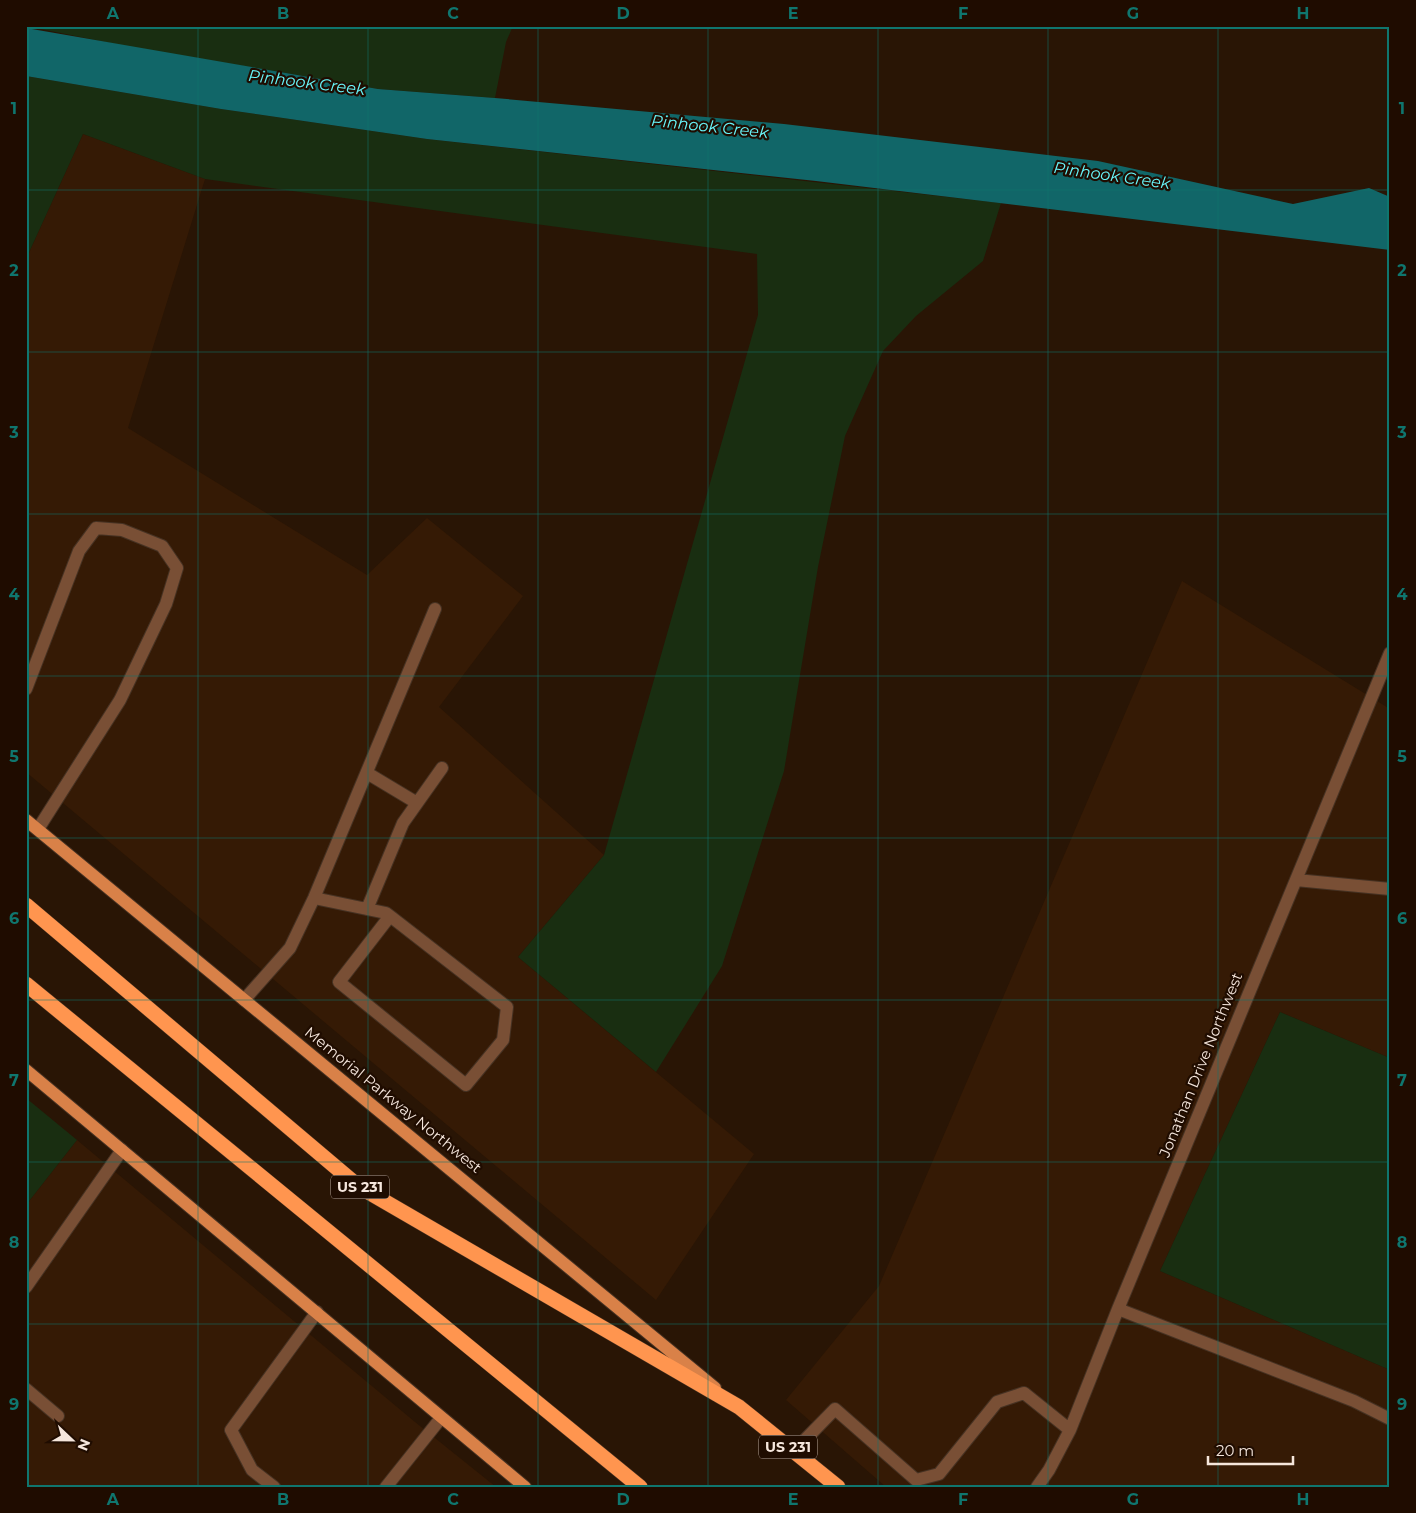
<svg xmlns="http://www.w3.org/2000/svg" width="1416" height="1513" font-family="Montserrat,sans-serif">
<rect width="100%" height="100%" fill="#291505"/>
<path fill="#351a05" d="M83,134l122,45 -77,249 239,147 60,-57 96,78 -84,111 165,148 -86,102 236,197 -98,146 -630,-528v-513z
M1182,581l208,128v349l-110,-46 -120,259 230,99v117h-504l-100,-87 93,-114z
M77,1140l338,282 81,65h-470v-282z"/>
<path fill="#192e11" d="M26,26h487l-7,16 -11,56 -117,-9 -258,-44z
M26,76l195,33 206,30 574,64 -18,58 -67,55 -33,35 -38,85 -27,131 -34,204 -62,195 -66,106 -138,-115 86,-102 154,-540 -1,-61 -552,-75 -122,-45 -57,125z
M1280,1012l110,46v312l-230,-99z
M26,1098l51,42 -51,65z"/>
<path fill="#116668" d="M26,28l352,61 117,9 289,26 314,37 195,43 76,-16 21,9v53l-574,-69 -389,-42 -206,-30 -195,-33z"/>
<g fill="none" stroke-linecap="round" stroke-linejoin="round">
<defs>
<path id="minor" d="M26,689l53,-138 17,-23 26,2 40,16 15,22 -11,36 -46,96 -82,129
M367,773l50,30
M1296,880l94,9
M314,898l72,15 4,3 117,91 -4,33 -37,45 -127,-103 51,-66
M367,909l36,-86 39,-55
M244,1000l46,-52 24,-50 121,-289
M26,1287l96,-137
M1118,1309l236,92 36,18
M26,1389l32,27
M794,1451l41,-42 81,71 23,-6 58,-72 27,-9 46,37
M274,1487l-22,-17 -21,-40 86,-118
M386,1487l55,-69
M1037,1487l12,-17 21,-40 48,-121 272,-656"/>
<path id="major" d="M26,820l689,568
M26,1070l499,417"/>
<path id="highway" d="M26,905l332,281 381,221 99,80
M26,984l614,503"/>
</defs>
<use href="#minor" stroke="#463223" stroke-width="14"/>
<use href="#major" stroke="#463223" stroke-width="14"/>
<use href="#highway" stroke="#463223" stroke-width="16"/>
<use href="#minor" stroke="#794f35" stroke-width="12"/>
<use href="#major" stroke="#d98148" stroke-width="12"/>
<use href="#highway" stroke="#ff954f" stroke-width="15"/>
</g>
<path fill="none" stroke="#0f766e" stroke-width="1" stroke-opacity="0.55" d="M198,26v1461M368,26v1461M538,26v1461M708,26v1461M878,26v1461M1048,26v1461M1218,26v1461M26,190h1364M26,352h1364M26,514h1364M26,676h1364M26,838h1364M26,1000h1364M26,1162h1364M26,1324h1364"/>
<g text-anchor="middle" stroke-width="4.5" stroke-linejoin="round" paint-order="stroke">
<g fill="#1f0c00" stroke="#b5a59a" stroke-width="1">
<rect x="331" y="1175.5" width="58" height="23" rx="4"/>
<rect x="759" y="1435.5" width="58" height="23" rx="4"/>
</g>
<g font-size="14" font-weight="bold" fill="#f5e6dc">
<text x="360" y="1192">US 231</text>
<text x="788" y="1452">US 231</text>
</g>
<g font-size="15" fill="#f5e6dc" stroke="#1f0c00">
<text transform="translate(1201 1065) rotate(-68)" y="5">Jonathan Drive Northwest</text>
<text transform="translate(393 1100) rotate(39)" y="5">Memorial Parkway Northwest</text>
</g>
<g font-size="16" font-style="italic" fill="#69f8fc" stroke="#1f0c00">
<text transform="translate(307 82) rotate(7)" y="6">Pinhook Creek</text>
<text transform="translate(710 126) rotate(6)" y="6">Pinhook Creek</text>
<text transform="translate(1112 175) rotate(8)" y="6">Pinhook Creek</text>
</g>
</g>
<rect width="1416" height="1513" fill="none" stroke="#1f0c00" stroke-width="55"/>
<g transform="translate(72 1440) rotate(112)" stroke="#1f0c00" stroke-width="4" paint-order="stroke">
<path d="M0-4L9 19L0 12L-9 19Z" fill="#f5e6dc"/>
<text y="-8" font-size="14" font-weight="bold" text-anchor="middle" fill="#f5e6dc">N</text>
</g>
<path d="M1208 1456v8h85v-8" fill="none" stroke="#f5e6dc" stroke-width="2.5"/>
<text x="1216" y="1456" font-size="15" fill="#f5e6dc" stroke="#1f0c00" stroke-width="4" paint-order="stroke">20 m</text>
<rect x="28" y="28" width="1360" height="1458" fill="none" stroke="#0f766e" stroke-width="2"/>
<g font-size="16" text-anchor="middle" font-weight="bold" fill="#0f766e">
<text x="113" y="19">A</text>
<text x="283" y="19">B</text>
<text x="453" y="19">C</text>
<text x="623" y="19">D</text>
<text x="793" y="19">E</text>
<text x="963" y="19">F</text>
<text x="1133" y="19">G</text>
<text x="1303" y="19">H</text>
<text x="14" y="114">1</text>
<text x="1402" y="114">1</text>
<text x="14" y="276">2</text>
<text x="1402" y="276">2</text>
<text x="14" y="438">3</text>
<text x="1402" y="438">3</text>
<text x="14" y="600">4</text>
<text x="1402" y="600">4</text>
<text x="14" y="762">5</text>
<text x="1402" y="762">5</text>
<text x="14" y="924">6</text>
<text x="1402" y="924">6</text>
<text x="14" y="1086">7</text>
<text x="1402" y="1086">7</text>
<text x="14" y="1248">8</text>
<text x="1402" y="1248">8</text>
<text x="14" y="1410">9</text>
<text x="1402" y="1410">9</text>
<text x="113" y="1505">A</text>
<text x="283" y="1505">B</text>
<text x="453" y="1505">C</text>
<text x="623" y="1505">D</text>
<text x="793" y="1505">E</text>
<text x="963" y="1505">F</text>
<text x="1133" y="1505">G</text>
<text x="1303" y="1505">H</text>
</g>
</svg>
